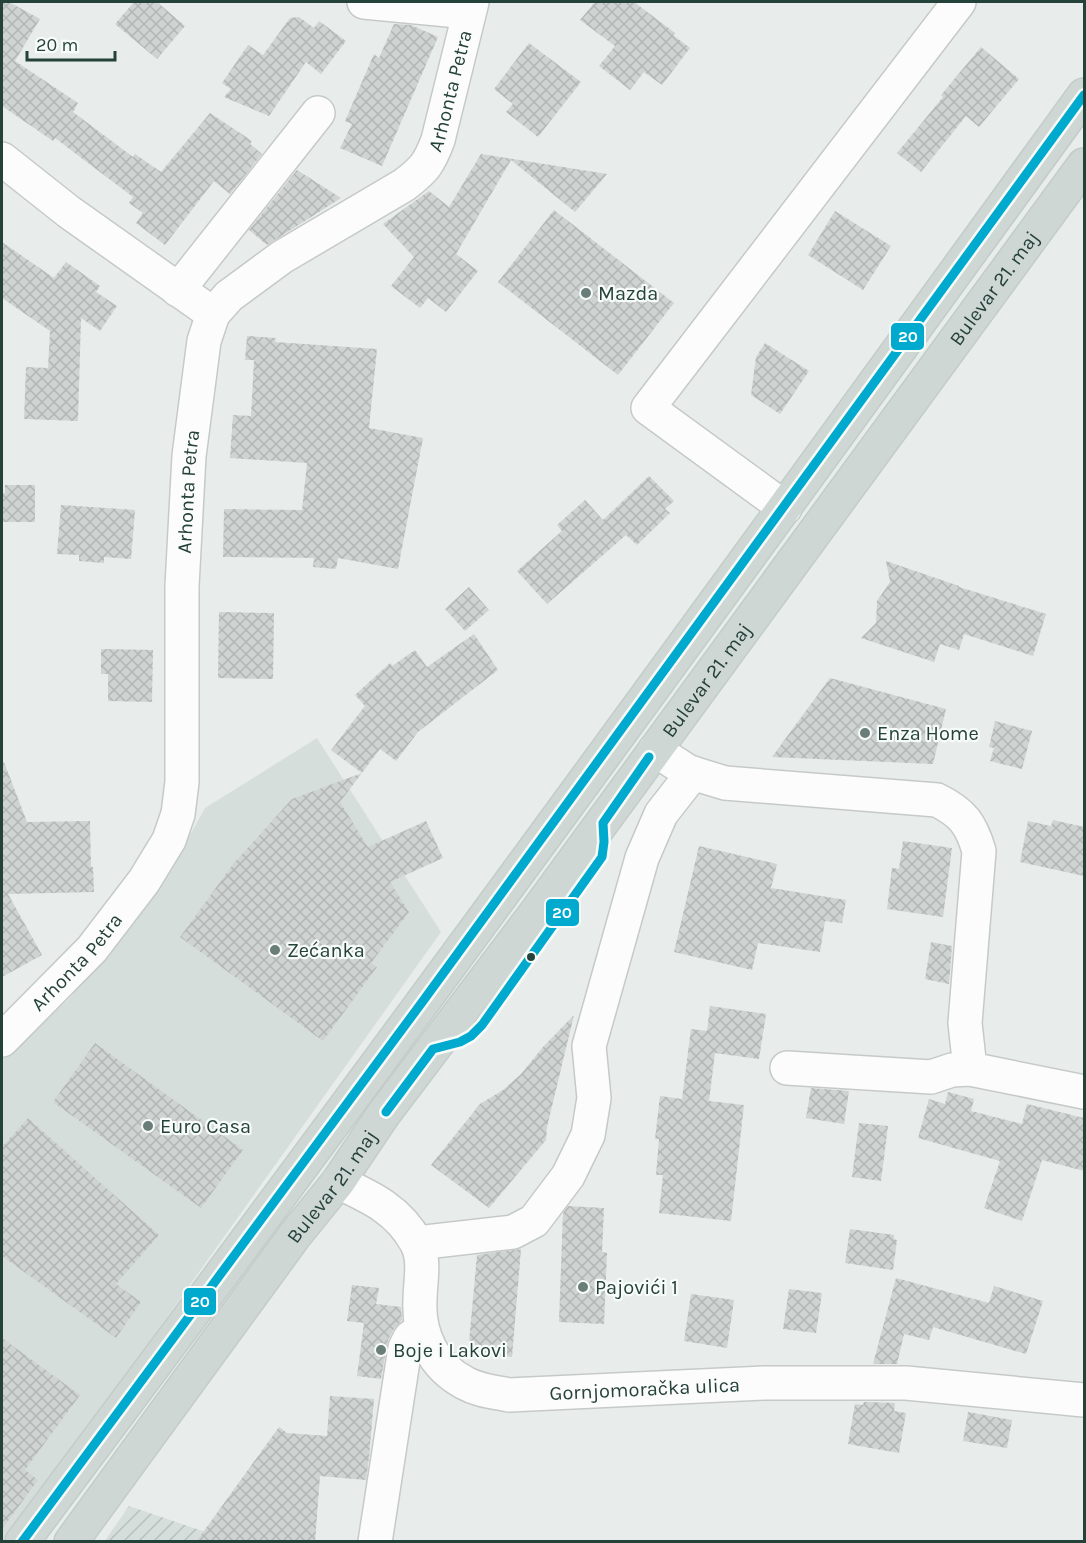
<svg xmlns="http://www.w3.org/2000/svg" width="1086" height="1543" font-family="Karla,sans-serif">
<defs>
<pattern id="industrial-furrows" width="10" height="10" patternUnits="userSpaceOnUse" patternTransform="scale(1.5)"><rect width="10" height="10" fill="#d6dedb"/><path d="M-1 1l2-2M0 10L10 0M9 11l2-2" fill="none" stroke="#b8c0bd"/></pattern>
<pattern id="building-cross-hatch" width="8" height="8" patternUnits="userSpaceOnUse" patternTransform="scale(1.5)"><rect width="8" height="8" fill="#cfd4d2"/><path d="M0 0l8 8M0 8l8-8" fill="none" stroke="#b2b7b5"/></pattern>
</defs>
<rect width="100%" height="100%" fill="#e8edeb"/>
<path fill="#d6dedb" d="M317,738l124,194 -434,610 -5,-1v-485l66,-56 94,-115 43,-77z"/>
<path fill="url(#industrial-furrows)" d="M129,1506l103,35 -128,1z"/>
<path fill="url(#building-cross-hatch)" d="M2,2h7l31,17 -25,42 63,42 -5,9 60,45 2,-3 26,18 49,-59 42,28 -2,3 12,10 -32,40 -16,-13 -49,64 -29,-22 7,-10 -14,-10 4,-6 -78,-59 -2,3 -51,-35z
M134,2h23l28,24 -28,33 -42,-35z
M595,2h39l41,31 -2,2 17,13 -28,37 -18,-13 -14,18 -31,-24 16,-20 -35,-26z
M299,17l15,11 5,-7 27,20 -25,33 -15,-12 -37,54 -45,-19 7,-8 -9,-6 26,-38 15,10 27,-37z
M394,24l17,1 27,12 -56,129 -42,-18 12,-24 -7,-3 29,-67 5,4z
M529,43l52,39 -43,55 -32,-25 7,-8 -19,-15z
M981,47l38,32 -40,48 -13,-11 -45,56 -24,-19 46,-56 -2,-2z
M481,154l126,20 -32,38 -64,-52 -55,94 22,17 -32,41 -18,-14 -8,10 -29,-22 23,-29 -31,-33 46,-33 20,16z
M297,170l44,28 -74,47 -18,-15z
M554,210l120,93 -56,72 -120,-93z
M835,211l56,35 -28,44 -55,-35z
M2,242l52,36 12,-16 34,24 -4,6 21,14 -17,25 -19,-13 -3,103 -54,-2 2,-52 22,1 2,-37 -48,-33z
M247,336l29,2 -1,4 102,7 -8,79 54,10 -25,131 -60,-11 -2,11 -23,-2 1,-9 -91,-1 1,-48 78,1 5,-47 -77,-5 3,-43 18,1 3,-56h-9z
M765,343l44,28 -29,43 -29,-19 5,-38z
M649,476l25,25 -9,8 5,4 -33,32 -11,-10 -79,69 -30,-33 45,-40 -5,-6 28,-25 18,20z
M5,485h30v37h-33v-29h3z
M61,505l74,5 -4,49 -27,-2v6l-25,-2v-6l-22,-1z
M886,561l73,25v1l87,27 -13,42 -69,-22 -5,16 -19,-6 -6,18 -73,-24 15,-15 1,-22 13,-19z
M469,587l20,23 -24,21 -20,-22z
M219,612l55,1 -1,66 -55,-1z
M474,634l24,36 -80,62 -22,29 -16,-12 -40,53 28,45 58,-26 17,37 -53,24 19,30 -38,51 6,4 -54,74 -143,-104 54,-74 58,-64 70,-26 -31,-23 34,-44 -10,-11 35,-32 2,3 23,-16 12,17z
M101,649l52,1 -1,52 -44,-1v-27h-7z
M830,678l116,31 -13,55 -161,-7z
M995,721l37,10 -10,38 -32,-8 4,-13 -5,-1z
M2,762h2l23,60 63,-1 1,46h2l1,25 -86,2 34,61 -40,22z
M1053,820l31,7v49l-64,-14 8,-41 23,5z
M903,841l49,7 -9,69 -56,-8 5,-41 7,1z
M699,846l78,18 -6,24 75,12 -4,23 -17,-2 -5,31 -62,-9 -6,27 -78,-18z
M931,942l21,4 -3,38 -24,-5z
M710,1006l56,8 -7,45 -44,-6 -6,48 35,4 -13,116 -72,-8 4,-38h-7l3,-36h-4l5,-43 22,3 9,-70 16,2z
M574,1015l-27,112 -1,13 -57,68 -58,-43 49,-61 23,-14 18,-16 22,-27z
M95,1043l148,107 -42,58 -148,-106z
M811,1088l38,3 -5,33 -38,-6z
M948,1092l26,7 -3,12 51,13 5,-20 57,14v53l-42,-11 -20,61 -38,-13 16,-47 -82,-23 11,-39 16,5z
M28,1118l131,117 -43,49 25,18 -25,36 -114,-82v-109z
M859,1123l29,3 -7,55 -29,-4z
M568,1206l36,2 -2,44 5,1 -3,71 -45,-2 4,-109z
M850,1229l44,6v4l3,1 -4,30 -48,-7z
M521,1249l-9,108 -44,-4 9,-98z
M896,1278l93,25 5,-17 49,15 -17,53 -93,-27 -4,13 -25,-6 -7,30h-24z
M352,1285l27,3 -3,16 25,3 1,13 -8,9 -6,11 -7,39 -24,-3 7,-53 -17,-2z
M789,1289l33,4 -6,40 -33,-4z
M691,1294l43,6 -7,48 -43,-7z
M2,1338l78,57 -55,75 13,10 -36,49z
M330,1396l44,3 -5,59 -3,22 -46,-4 -5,66h-119l83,-115 8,6 40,3z
M864,1402l31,1 -1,8 12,2 -7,40 -51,-9 7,-40 8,1z
M968,1412l44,8 -5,28 -44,-7z"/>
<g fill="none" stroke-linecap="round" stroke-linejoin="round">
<defs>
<g id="street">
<path d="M364,2l105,10"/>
<path d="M2,159l67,53 144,102"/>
<path d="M178,290l140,-177"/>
<path d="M785,508l-137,-100 311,-406"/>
<path d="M655,750l34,22 36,11 212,17c26,13 34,24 42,51l-14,172 5,46 114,23"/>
<path id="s1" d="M2,1040l90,-91 52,-68 25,-41 9,-26 4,-32v-196l7,-130 15,-115 9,-27 16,-18 53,-39 122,-72c20,-15 25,-21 34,-45l34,-138"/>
<path d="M787,1068l144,9 21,-7 18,-1"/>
<path id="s2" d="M338,1182c32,15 60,27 78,60 10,17 4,40 4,58 -2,35 14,67 45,83 14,8 30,9 44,12l257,-12h140l178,17"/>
<path d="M417,1243l96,-11 21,-11 34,-45 20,-41 6,-37 -5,-52 53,-188 19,-44 32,-41"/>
<path d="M375,1542l30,-194 5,-10 12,-9"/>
</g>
<g id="primary">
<path d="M22,1542c359,-479 711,-963 1062,-1447"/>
<path id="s3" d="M71,1542l224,-307 43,-53 45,-67 152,-201 549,-749"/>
</g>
</defs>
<use href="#street" stroke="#c5cac8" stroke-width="36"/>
<use href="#primary" stroke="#c3ccc9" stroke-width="36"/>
<use href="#street" stroke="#fcfcfc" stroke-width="33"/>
<use href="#primary" stroke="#cfd7d5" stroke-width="33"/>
<defs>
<path id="bus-1" d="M386,1112l47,-63 27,-7 11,-6 11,-11 120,-168 2,-15 -1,-19 46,-66
M22,1542l401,-541 661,-906"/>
</defs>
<use href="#bus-1" stroke="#f7fbf9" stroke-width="14"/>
<use href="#bus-1" stroke="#00a9ce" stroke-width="9"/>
</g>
<g fill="#697e78" stroke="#f7fbf9" stroke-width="2">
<circle cx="586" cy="293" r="6"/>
<circle cx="865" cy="733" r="6"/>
<circle cx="275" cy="950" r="6"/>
<circle cx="148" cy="1126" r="6"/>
<circle cx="583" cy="1287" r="6"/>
<circle cx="381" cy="1350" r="6"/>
</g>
<circle fill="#24423a" stroke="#f7fbf9" stroke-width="2" cx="531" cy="957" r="5"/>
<g text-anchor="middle" stroke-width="4.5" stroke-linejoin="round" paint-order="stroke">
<g font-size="20" fill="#24423a" stroke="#f7fbf9">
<text dy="7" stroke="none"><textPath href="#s1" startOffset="1132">Arhonta Petra</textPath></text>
<text dy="7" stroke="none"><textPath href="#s3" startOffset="1557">Bulevar 21. maj</textPath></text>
<text dy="7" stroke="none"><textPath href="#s1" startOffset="612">Arhonta Petra</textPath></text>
<text dy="7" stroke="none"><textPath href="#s3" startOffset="1071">Bulevar 21. maj</textPath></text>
<text dy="7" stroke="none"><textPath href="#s1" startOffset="108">Arhonta Petra</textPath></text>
<text dy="7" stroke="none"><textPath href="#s3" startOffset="441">Bulevar 21. maj</textPath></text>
<text dy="7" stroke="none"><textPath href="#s2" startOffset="441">Gornjomoračka ulica</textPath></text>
</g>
<g font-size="20" fill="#24423a" stroke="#f7fbf9" text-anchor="start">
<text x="598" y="300">Mazda</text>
<text x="877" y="740">Enza Home</text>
<text x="287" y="957">Zećanka</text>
<text x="160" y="1133">Euro Casa</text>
<text x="595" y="1294">Pajovići 1</text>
<text x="393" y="1357">Boje i Lakovi</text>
</g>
</g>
<g stroke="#f7fbf9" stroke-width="2">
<rect x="890" y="322" width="35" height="29" rx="6" fill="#00a9ce"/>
<rect x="545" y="898" width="35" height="29" rx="6" fill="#00a9ce"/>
<rect x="183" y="1287" width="34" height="29" rx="6" fill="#00a9ce"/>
</g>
<g font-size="16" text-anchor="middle" font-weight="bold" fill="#fff">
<text x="908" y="342">20</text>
<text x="562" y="918">20</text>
<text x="200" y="1307">20</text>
</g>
<rect width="1086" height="1543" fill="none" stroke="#24423a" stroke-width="6"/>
<path d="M27 51v9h88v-9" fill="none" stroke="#24423a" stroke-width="3"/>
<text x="36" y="51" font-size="18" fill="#24423a" stroke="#f7fbf9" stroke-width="4.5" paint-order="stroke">20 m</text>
</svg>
